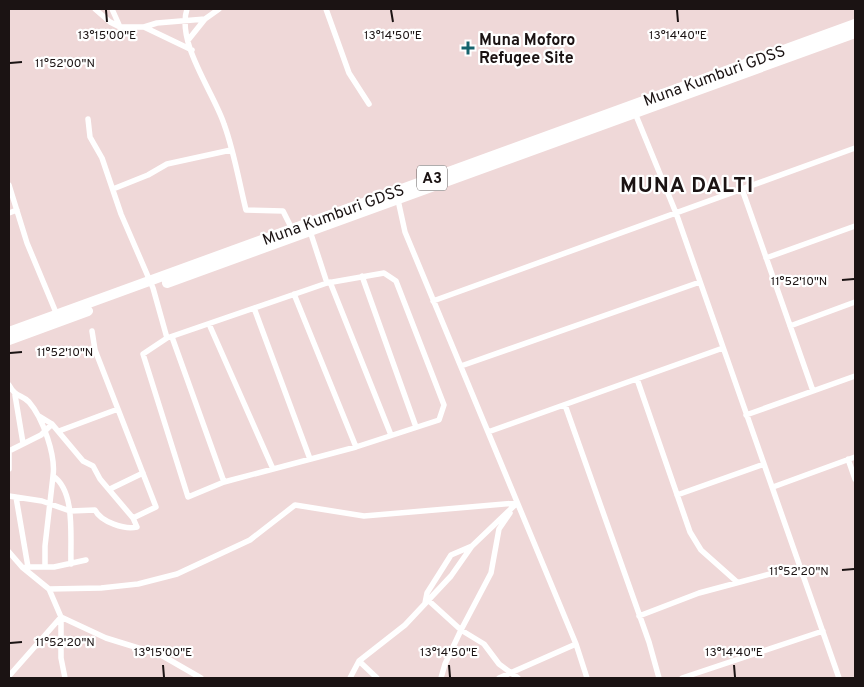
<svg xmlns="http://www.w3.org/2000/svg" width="864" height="687" font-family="Overpass,sans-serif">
<rect width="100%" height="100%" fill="#efd8d8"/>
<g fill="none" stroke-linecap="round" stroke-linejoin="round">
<path stroke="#fff" stroke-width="5.5" d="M95,9l15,13 10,5h24l48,23
M112,9l8,18
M187,9c-11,34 27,84 37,115 10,27 15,58 22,86l37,1 9,18
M326,9l23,64 20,31
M144,27l13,-4 48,-4
M189,39l16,-20 14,-10
M635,113l41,100 163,465
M88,119l2,18 12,21 19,56 32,74 14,50
M9,185l18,58 30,72
M113,189l35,-14 19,-11 64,-14
M742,189l71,202
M398,200l7,32 171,412 11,34
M9,213l8,-3
M310,231l17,52
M766,258l89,-32
M384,273l12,8 48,124 -5,15 -83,27 -132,35 -36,15 -45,-143 24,-16 160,-55z
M362,276l54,151
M330,282l61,153
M294,294l62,153
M433,301l422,-153
M254,308l56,151
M209,324l64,145
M790,326l65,-24
M92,331l3,19 61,157 -23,11
M172,337l52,145
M461,366l239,-84
M637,379l53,153 11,18 36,32
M9,385c7,13 12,9 20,17 14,16 27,54 24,74 23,15 17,62 18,88
M15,395l8,48
M565,405l84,237 10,36
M746,415l109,-39
M59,431l59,-22
M488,432l235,-84
M848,459l7,20
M9,469v-18l32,-16 11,-11
M773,487l82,-30
M110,489l33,-16
M677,495l87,-31
M9,496l33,5 28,10 25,-1c6,12 30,20 42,17l-4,-9 -33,-39 -7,-13 -10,-5 -31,-37 -13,-8
M16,497l12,70
M9,552l13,15 27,22 12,28 45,21 55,17 40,23
M26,567h28l32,-7
M45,567v-21l8,-70
M49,589l52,-1 37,-4 39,-10 73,-34 45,-35 69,11 153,-13
M428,600l33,30 23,14 15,20 19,14
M425,603l2,-10 24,-38 21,-9
M639,616l60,-23 101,-27
M61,617v41l4,20
M359,661l18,17
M9,676l52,-59
M350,678l9,-17 46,-36 46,-49 21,-30 45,-43
M441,678l4,-14 16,-34 30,-57 8,-44 11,-16
M499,678l77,-34
M682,678l141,-47"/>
<path stroke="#fff" stroke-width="10" d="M167,283l688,-250
M9,332l846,-308
M9,340l79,-29"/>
</g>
<path fill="none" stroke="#1b1313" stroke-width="2" d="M106,10l1,12M391,10l2,12M677,10l1,12M10,63l12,-1M842,280l12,-1M10,353l12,-1M842,570l12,-1M10,643l12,-1M163,665l1,12M449,665l1,12M734,665l1,12"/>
<path fill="#16636d" stroke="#fff" stroke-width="2" d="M465.5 40.5h5v5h5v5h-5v5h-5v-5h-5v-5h5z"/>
<g text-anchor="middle" stroke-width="4.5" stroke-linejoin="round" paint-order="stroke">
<rect fill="#fff" stroke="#5f5a5a" stroke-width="1" x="417" y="165.5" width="30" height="25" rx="4"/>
<g font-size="15" font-weight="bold" fill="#1b1313">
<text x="432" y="183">A3</text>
</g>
<g font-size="16" font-weight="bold" fill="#1b1313" stroke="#fff" text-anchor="start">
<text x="479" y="45">Muna Moforo<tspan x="479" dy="18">Refugee Site</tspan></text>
</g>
<g font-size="16" fill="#1b1313" stroke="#fff">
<text transform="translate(714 75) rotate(-20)" y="6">Muna Kumburi GDSS</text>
<text transform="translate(333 214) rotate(-20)" y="6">Muna Kumburi GDSS</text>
</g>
<g font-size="21" font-weight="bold" letter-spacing="1" fill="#1b1313" stroke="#fff">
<text x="687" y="192">MUNA DALTI</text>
</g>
</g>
<g font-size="12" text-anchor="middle" fill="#1b1313" stroke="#fff" stroke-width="4.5" stroke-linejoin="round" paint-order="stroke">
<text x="107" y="39">13°15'00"E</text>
<text x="393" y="39">13°14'50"E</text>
<text x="678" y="39">13°14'40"E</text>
<text x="65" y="67">11°52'00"N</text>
<text x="799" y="285">11°52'10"N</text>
<text x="65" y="356">11°52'10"N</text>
<text x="799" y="575">11°52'20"N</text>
<text x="65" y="646">11°52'20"N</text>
<text x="163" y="656">13°15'00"E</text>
<text x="449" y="656">13°14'50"E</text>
<text x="734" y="656">13°14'40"E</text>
</g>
<rect width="864" height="687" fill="none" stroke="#1b1313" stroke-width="20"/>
</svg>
